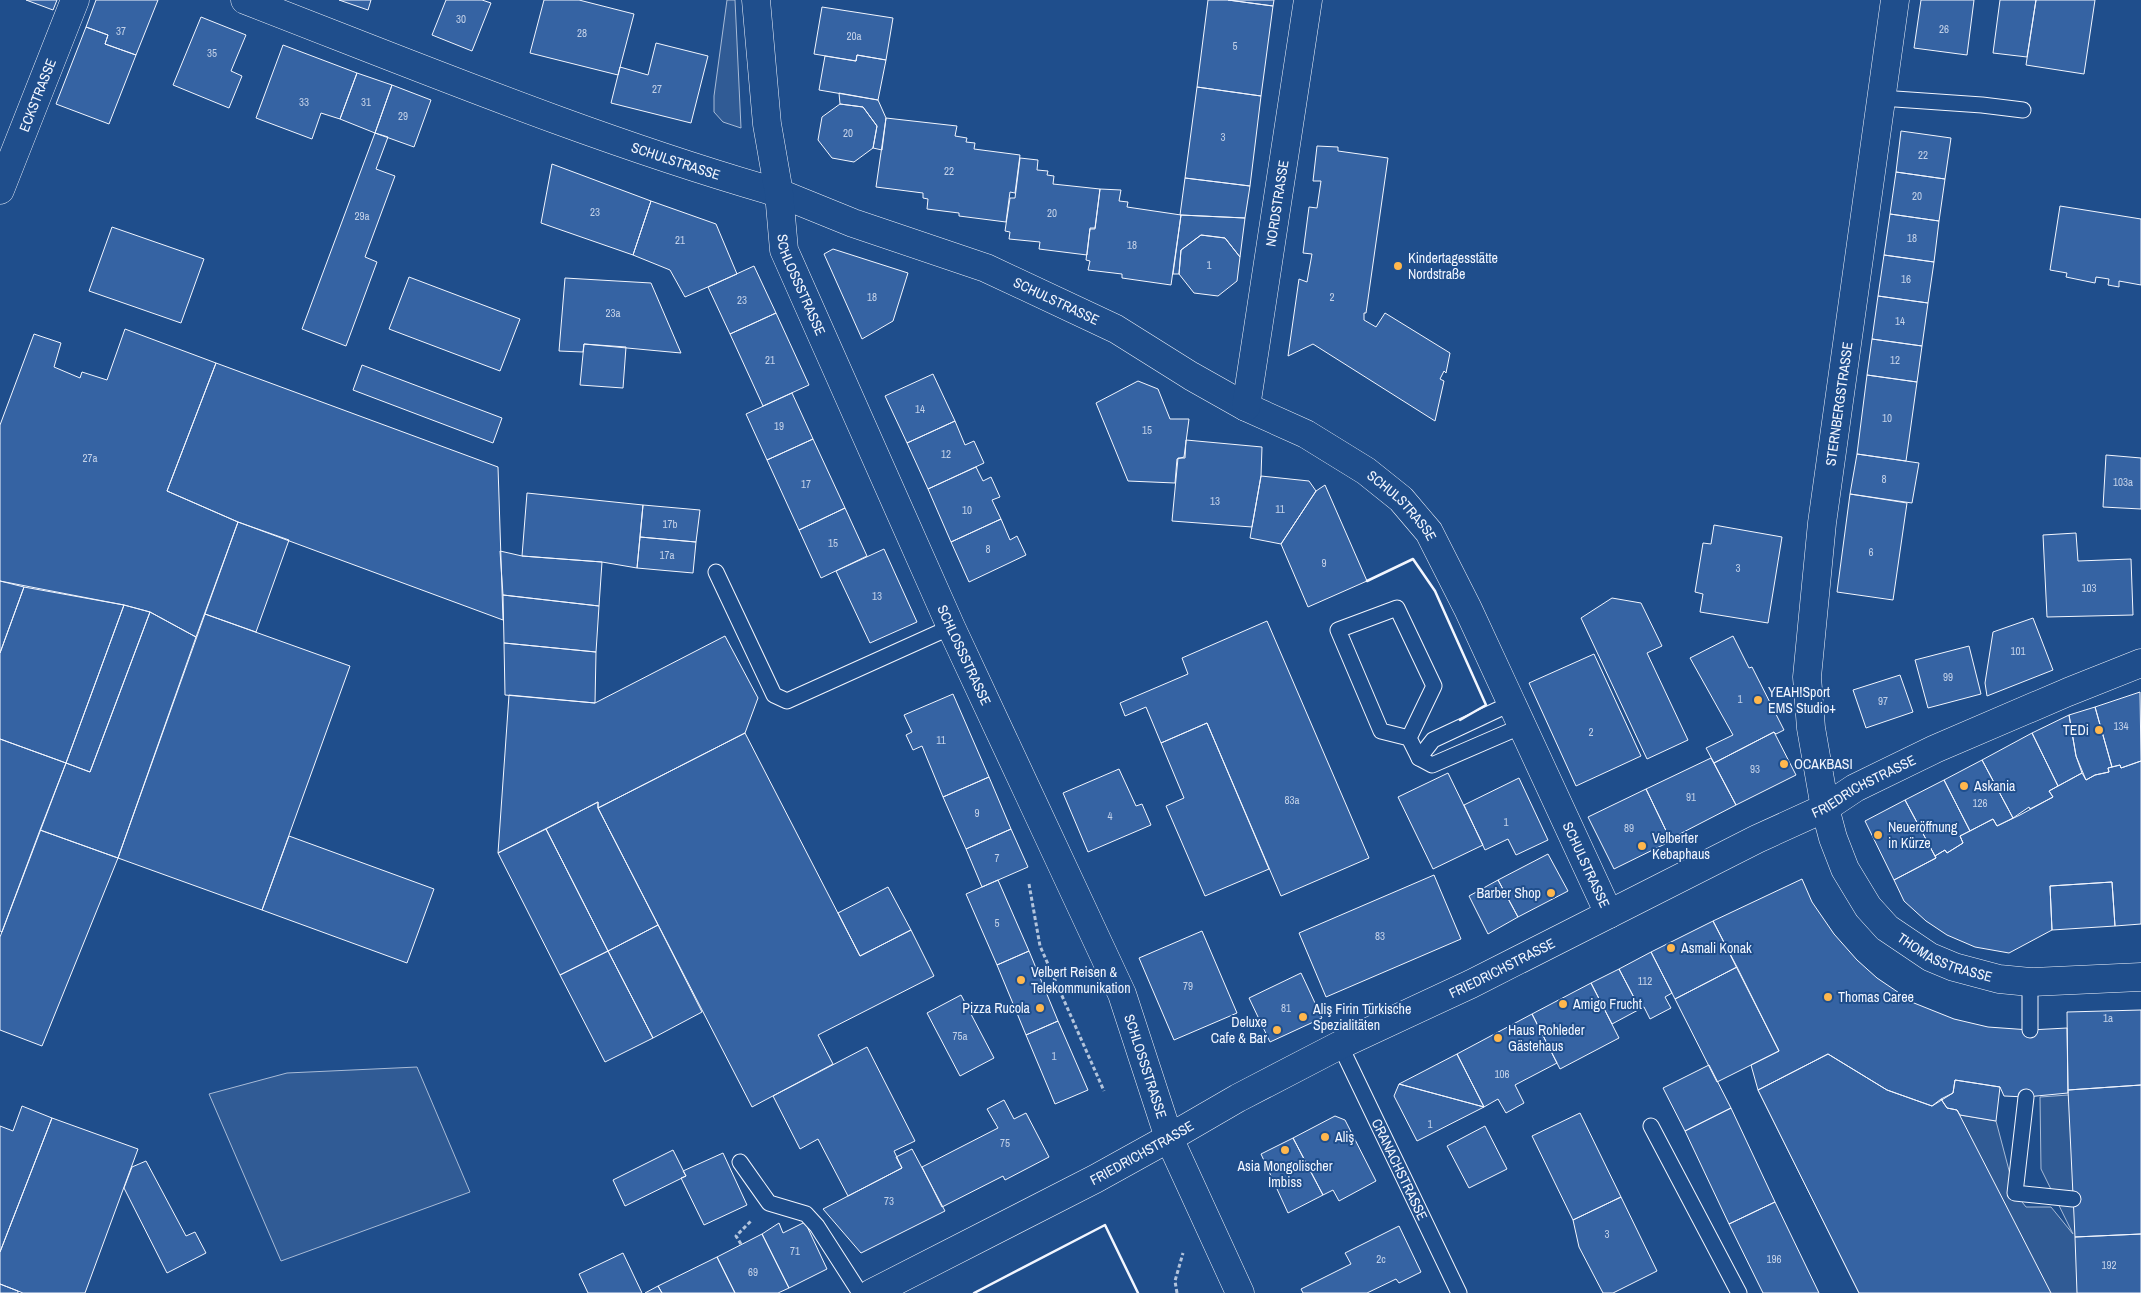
<svg xmlns="http://www.w3.org/2000/svg" width="2141" height="1293" font-family="'Archivo Narrow',sans-serif">
<rect width="100%" height="100%" fill="#1f4e8c"/>
<path fill="#305b95" stroke="#a8bbd7" d="M727,0h8l6,128 -18,-6 -9,-10v-16z
M1828,1054l129,56 3,5 36,6 19,72 11,14h25l22,27 -32,-65 -1,-72 56,-4 15,200h-252l-101,-203z
M417,1067l53,125 -189,69 -72,-167 78,-21z"/>
<path fill="#3563a3" stroke="#f2f6ff" d="M26,0h31l-4,10z
M96,0h62l-22,55 -31,-11 3,-9 -22,-8z
M339,0h32l-3,10z
M446,0h36l9,3 -19,48 -40,-16z
M544,0h35l55,14 -16,61 -88,-22z
M1208,0h20l45,6 -12,90 -64,-9z
M1228,0h46l-1,6z
M1921,0h53l-7,55 -53,-7z
M2000,0h36l-9,57 -34,-4z
M2036,0h59l-11,74 -58,-9z
M822,7l71,11 -7,42 -29,-5 -1,6 -42,-7z
M201,17l45,18 -15,36 11,5 -13,32 -56,-23z
M86,27l22,8 -3,9 31,11 -27,69 -53,-20z
M656,43l52,13 -17,67 -80,-20 9,-36 28,8z
M283,45l74,28 -17,46 -19,-6 -9,26 -56,-21z
M857,55l29,5 -8,40 -59,-10 6,-34 31,5z
M357,73l35,12 -17,48 -35,-14z
M392,85l39,15 -17,47 -39,-14z
M1197,87l64,9 -11,90 -65,-8z
M839,93l39,7 8,18 -4,32 -9,-2 4,-22 -14,-19 -23,-3z
M840,104l23,3 14,19 -4,22 -19,14 -22,-4 -14,-18 4,-23z
M886,118l71,8 -2,10 12,2 -1,4 9,1 -1,6 46,6 -5,38 -5,-1 -4,30 -47,-6v-3l-32,-4 1,-10 -5,-1v-5l-47,-6z
M1901,131l50,7 -6,41 -49,-7z
M375,133l13,4 -12,32 19,7 -30,81 12,5 -31,84 -44,-17z
M1317,146l21,1v4l50,7 -22,155h-2v7l12,7 9,-14 65,40 -4,20 -2,-2 -4,8 4,2 -9,40 -122,-77 -25,12 11,-77 8,3 5,-28 -9,-1 6,-46 8,1 4,-27h-8z
M1020,158l18,2 -1,10 11,1 -1,4 7,1 -1,8 47,5 -5,39h-5l-3,27 -48,-6 1,-7 -31,-3 1,-7 -5,-1 5,-33h5z
M552,164l99,37 -18,54 -92,-32z
M1896,172l49,7 -6,42 -49,-7z
M1185,178l65,8 -5,32 -65,-3z
M1100,189l21,1 -2,11 9,1 -1,5 54,8 -10,70 -49,-7v-4l-34,-4 2,-9 -4,-1 4,-31h5z
M651,201l65,23 21,50 -52,23 -15,-27 -37,-15z
M2060,206l81,13v66l-22,-4v6l-11,-2 1,-6 -13,-2 -1,6 -29,-6 1,-4 -17,-3z
M1890,214l49,7 -5,41 -50,-7z
M1181,215l64,3 -5,39 -15,-19 -24,-3 -20,15 -2,24h-6z
M112,227l92,32 -23,64 -92,-32z
M1201,235l24,3 15,19 -3,24 -19,15 -24,-3 -15,-19 2,-24z
M833,249l75,24 -15,48 -31,18 -38,-85z
M1884,255l50,7 -6,41 -50,-7z
M754,266l22,47 -46,21 -22,-47z
M409,277l111,42 -20,52 -111,-42z
M565,278l86,5 30,70 -97,-9 -1,8 -24,-1z
M1878,296l50,7 -6,43 -50,-7z
M776,313l33,72 -46,21 -33,-72z
M125,329l91,34 -49,128 71,31 -42,115 -46,-25 -26,-7 -124,-24v-156l34,-91 27,9 -7,24 26,11 2,-6 25,8z
M1872,339l50,7 -5,36 -50,-7z
M584,344l42,3 -3,41 -43,-3z
M216,363l282,104 5,153 -265,-98 -71,-31z
M362,365l140,53 -9,25 -140,-53z
M933,374l22,47 -48,22 -22,-47z
M1867,375l50,7 -11,79 -49,-7z
M1138,381l20,8 12,30h19l-5,38 -7,2 -2,24 -47,-2 -32,-78z
M792,393l21,46 -46,21 -21,-46z
M955,421l10,24 9,-4 10,22 -56,26 -21,-46z
M813,439l32,69 -46,22 -32,-70z
M1186,440l76,7 -1,29 -9,51 -80,-6 6,-63h7z
M1857,454l62,9 -7,40 -62,-9z
M2106,455l35,3v51l-38,-2z
M976,467l7,14 8,-4 9,20 -8,3 9,19 -50,23 -23,-53z
M1261,476l48,5 7,10 -35,53 -31,-6z
M1325,485l42,96 -59,26 -27,-63 35,-53z
M527,493l116,12 -6,63 -35,-6 -80,-6z
M1850,494l57,9 -14,97 -56,-8z
M643,505l57,5 -4,32 -56,-5z
M845,508l22,48 -46,22 -22,-48z
M1001,519l9,21 7,-4 9,19 -57,27 -18,-40z
M238,522l51,18 -33,92 -51,-18z
M1714,525l68,12 -14,86 -68,-11 3,-18 -8,-2 8,-49 8,1z
M2076,533l2,28 53,-2 2,56 -86,2 -4,-82z
M640,537l56,5 -3,31 -56,-5z
M884,549l33,73 -47,21 -34,-72z
M500,551l22,5 80,6 -3,44 -96,-11z
M0,581l24,6 -24,66z
M24,587l100,18 -58,158 -66,-24v-86z
M503,595l96,11 -3,46 -92,-9z
M1612,598l29,5 21,43 -15,7 41,87 -41,19 -66,-141z
M124,605l26,7 -60,160 -24,-9z
M150,612l46,25 -78,221 -78,-28 26,-67 24,9z
M205,614l145,52 -88,244 -144,-52z
M2033,618l20,52 -66,26 -2,-13 8,-51z
M1267,621l102,237 -88,38 -74,-173 -46,20 -15,-36 -21,9 -5,-13 68,-29 -6,-16z
M725,636l33,62 -13,35 -147,75v-6l-100,51 11,-158 86,8z
M1733,636l16,32 3,-1 32,63 -8,4 -2,-2 -60,31 -8,-15 27,-13 -43,-77z
M504,643l92,9 -1,51 -90,-8z
M1969,646l12,48 -53,14 -13,-48z
M1594,654l47,102 -65,30 -47,-103z
M1900,675l13,37 -47,16 -13,-38z
M2140,692l1,69 -20,7 -1,-3 -8,2 -17,-60z
M953,694l36,83 -46,20 -21,-51 -9,4 -7,-15 6,-3 -8,-17z
M2095,707l17,60 -4,1 1,4 -14,3 -9,5 -10,-24 -7,-41z
M2069,715l7,41 6,17 -24,13 -26,-53z
M1207,723l62,146 -64,27 -39,-90 18,-8 -23,-55z
M1774,732l22,43 -60,30 -22,-42z
M745,733l115,223 51,-26 23,46 -116,59 15,29 -81,43 -154,-299z
M2032,733l26,53 -9,5 4,6 -23,12 -1,-2 -16,11 -31,-58z
M0,739l66,24 -64,169 -2,-1z
M1711,758l25,47 -66,34 -24,-50z
M1982,760l31,58 -16,8 -4,-7 -23,12 -26,-51z
M2141,761v163l-26,2 -3,-44 -62,4 2,44 -43,23 -34,-6 -28,-12 -21,-14 -22,-20 -10,-21 42,-22 -1,-2 10,-6 2,3 16,-10 -3,-7 33,-17 4,7 23,-11 33,-18 -4,-6 33,-18 4,7 9,-5 14,-3 -1,-4 12,-3 1,3z
M1119,769l17,37 6,-2 9,21 -63,27 -25,-59z
M1448,773l35,72 -50,24 -35,-72z
M989,777l22,52 -45,20 -23,-52z
M1519,778l29,62 -32,15 -8,-16 -23,11 -21,-45z
M1944,780l26,51 -10,5 3,7 -16,10 -2,-3 -10,6 -30,-56z
M1646,789l25,52 -57,28 -26,-52z
M1905,800l31,58 -42,22 -29,-59z
M598,802v6l60,117 -50,26 -62,-122z
M546,829l62,122 -48,24 -62,-122z
M1011,829l17,38 -46,20 -16,-38z
M40,830l78,28 -76,188 -42,-16v-93z
M289,836l145,53 -27,74 -145,-53z
M1548,854l20,37 -50,26 -20,-37z
M1434,875l27,64 -135,58 -27,-64z
M1802,879l10,23 22,32 23,26 20,18 37,25 40,16 34,8 42,3 37,-2 1,65 -42,4 -22,-1 -4,-9 -45,-7 -2,13 -21,13 -45,-16 -59,-36 -70,36 -7,-25 28,-14 -66,-130z
M998,880l31,71 -32,14 -31,-71z
M1498,880l20,37 -30,17 -19,-38z
M2112,882l3,44 -63,4 -2,-44z
M888,887l23,43 -51,26 -22,-43z
M1713,921l24,46 -62,32 -24,-47z
M658,925l44,87 -49,26 -45,-87z
M1202,931l35,82 -63,27 -35,-82z
M608,951l45,87 -48,24 -45,-87z
M1029,951l29,70 -32,14 -29,-70z
M1651,952l21,41 -7,4 6,11 -21,11 -6,-12 -4,2 -21,-40z
M1737,967l42,84 -62,31 -42,-83z
M1619,969l21,40 -28,15 -21,-41z
M1301,973l21,45 -52,24 -21,-44z
M1591,983l28,55 -59,31 -28,-55z
M961,995l33,63 -34,18 -33,-63z
M2141,1010v75l-73,5 -1,-78z
M1532,1014l25,49 -42,22 9,18 -18,10 -8,-14 -14,8 -27,-53z
M1058,1021l30,69 -33,14 -29,-69z
M867,1047l48,94 -21,10 8,17 -54,28 -30,-57 -18,10 -27,-53z
M1457,1054l27,53 -85,-23z
M1828,1054l59,36 45,16 9,-7 6,9 10,2 94,183h-192l-101,-203z
M1709,1065l22,43 -46,23 -22,-43z
M1955,1080l45,7 -4,34 -36,-6 -3,-5 -10,-2 -6,-9 12,-6z
M1399,1084l85,23 -67,34 -23,-45z
M2141,1085v149l-66,3 -7,-147z
M1004,1100l10,19 12,-6 23,44 -44,23 -2,-4 -61,31 -20,-40 76,-39 -11,-19z
M22,1106l30,12 -52,134v-126l13,5z
M1731,1108l44,94 -46,22 -44,-93z
M1580,1113l41,84 -48,23 -41,-84z
M1335,1116l10,4 31,61 -37,20 -6,-11 -10,5 -30,-57z
M52,1118l86,31 -53,144h-62l-23,-9v-32z
M1485,1126l22,43 -38,19 -22,-42z
M1293,1138l30,57 -35,18 -27,-59z
M912,1149l33,62 -84,42 -38,-44 79,-41 -6,-11z
M673,1150l13,26 -61,30 -12,-26z
M723,1153l24,52 -43,20 -23,-47 5,-2 -3,-5z
M146,1161l40,75 9,-4 11,21 -39,20 -43,-85 8,-21z
M1621,1197l36,74 -44,22h-10l-24,-46 -6,-27z
M1775,1202l44,91h-56l-34,-69z
M805,1222l22,47 -38,19 -27,-54 17,-11 4,10z
M1399,1226l22,46 -22,11 -3,-4 -29,14h-64l-2,-4 50,-25 -6,-11z
M762,1234l27,54 -11,5h-43l-18,-36z
M2141,1234v59h-64l-2,-56z
M623,1253l19,40h-54l-9,-19z
M717,1257l18,36h-73l-4,-7z
M0,1284l18,7v2h-18z
M658,1286l4,7h-17z"/>
<g fill="none" stroke-linecap="round" stroke-linejoin="round">
<defs>
<g id="lane">
<path d="M1881,98l101,7 41,5"/>
<path d="M716,572l58,123 13,6 164,-74"/>
<path d="M1409,738l25,-52 -37,-78 -59,22 43,101 28,7 10,20 13,7 90,-39"/>
<path d="M1419,758l14,-18 79,-37"/>
<path d="M2030,1030v-48"/>
<path id="s1" d="M1340,1045l119,248"/>
<path d="M2026,1097l-11,96 58,6"/>
<path d="M1651,1126l88,167"/>
<path d="M740,1162l29,41 37,11 11,12 43,67"/>
</g>
<g id="street">
<path id="s2" d="M0,190l75,-190"/>
<path id="s3" d="M779,193l74,30 133,45 130,61 75,47 55,31 60,27 60,37 35,28 28,33 39,77 141,305"/>
<path id="s4" d="M1246,407l62,-407"/>
<path id="s5" d="M872,1293l223,-114 74,-41 69,-40 102,-53 131,-61 286,-145 68,-31 30,-20 80,-39 133,-57 73,-29"/>
</g>
<g id="secondary">
<path id="s6" d="M245,0c176,68 352,141 534,193"/>
<path id="s7" d="M756,0l11,124 12,69 5,57 167,377 171,367 47,144 71,155"/>
<path id="s8" d="M1895,0l-73,523 -15,154 4,51 14,80 8,30 12,31 23,38 19,21 43,29 24,10 45,12 31,3 111,-5"/>
</g>
</defs>
<use href="#lane" stroke="#f2f6ff" stroke-width="17"/>
<use href="#street" stroke="#f2f6ff" stroke-width="29"/>
<use href="#secondary" stroke="#f2f6ff" stroke-width="29"/>
<path stroke="#b3c4dc" stroke-width="3" stroke-dasharray="4 2.5" stroke-linecap="butt" d="M1029,884l11,62 64,145
M741,1244l-5,-8 16,-16
M1177,1293l-2,-12 8,-28"/>
<use href="#lane" stroke="#1f4e8c" stroke-width="15"/>
<use href="#street" stroke="#1f4e8c" stroke-width="28"/>
<use href="#secondary" stroke="#1f4e8c" stroke-width="28"/>
<path stroke="#f2f6ff" stroke-width="2.5" d="M1367,581l46,-22 22,32 51,114 -26,15
M974,1293l131,-68 33,68"/>
</g>
<g fill="#ffb74d" stroke="#1f4e8c" stroke-width="2">
<circle cx="1398" cy="266" r="5"/>
<circle cx="1758" cy="700" r="5"/>
<circle cx="2099" cy="730" r="5"/>
<circle cx="1784" cy="764" r="5"/>
<circle cx="1964" cy="786" r="5"/>
<circle cx="1878" cy="835" r="5"/>
<circle cx="1642" cy="846" r="5"/>
<circle cx="1551" cy="893" r="5"/>
<circle cx="1671" cy="948" r="5"/>
<circle cx="1021" cy="980" r="5"/>
<circle cx="1828" cy="997" r="5"/>
<circle cx="1563" cy="1004" r="5"/>
<circle cx="1040" cy="1008" r="5"/>
<circle cx="1303" cy="1017" r="5"/>
<circle cx="1277" cy="1030" r="5"/>
<circle cx="1498" cy="1038" r="5"/>
<circle cx="1325" cy="1137" r="5"/>
<circle cx="1285" cy="1150" r="5"/>
</g>
<g text-anchor="middle" stroke-width="4" stroke-linejoin="round" paint-order="stroke">
<g font-size="11" fill="#c3d1e8">
<text x="461" y="23">30</text>
<text x="1944" y="33">26</text>
<text x="121" y="35">37</text>
<text x="582" y="37">28</text>
<text x="854" y="40">20a</text>
<text x="1235" y="50">5</text>
<text x="212" y="57">35</text>
<text x="657" y="93">27</text>
<text x="304" y="106">33</text>
<text x="366" y="106">31</text>
<text x="403" y="120">29</text>
<text x="848" y="137">20</text>
<text x="1223" y="141">3</text>
<text x="1923" y="159">22</text>
<text x="949" y="175">22</text>
<text x="1917" y="200">20</text>
<text x="595" y="216">23</text>
<text x="1052" y="217">20</text>
<text x="362" y="220">29a</text>
<text x="1912" y="242">18</text>
<text x="680" y="244">21</text>
<text x="1132" y="249">18</text>
<text x="1209" y="269">1</text>
<text x="1906" y="283">16</text>
<text x="872" y="301">18</text>
<text x="1332" y="301">2</text>
<text x="742" y="304">23</text>
<text x="613" y="317">23a</text>
<text x="1900" y="325">14</text>
<text x="770" y="364">21</text>
<text x="1895" y="364">12</text>
<text x="920" y="413">14</text>
<text x="1887" y="422">10</text>
<text x="779" y="430">19</text>
<text x="1147" y="434">15</text>
<text x="946" y="458">12</text>
<text x="90" y="462">27a</text>
<text x="1884" y="483">8</text>
<text x="2123" y="486">103a</text>
<text x="806" y="488">17</text>
<text x="1215" y="505">13</text>
<text x="1280" y="513">11</text>
<text x="967" y="514">10</text>
<text x="670" y="528">17b</text>
<text x="833" y="547">15</text>
<text x="988" y="553">8</text>
<text x="1871" y="556">6</text>
<text x="667" y="559">17a</text>
<text x="1324" y="567">9</text>
<text x="1738" y="572">3</text>
<text x="2089" y="592">103</text>
<text x="877" y="600">13</text>
<text x="2018" y="655">101</text>
<text x="1948" y="681">99</text>
<text x="1740" y="703">1</text>
<text x="1883" y="705">97</text>
<text x="2121" y="730">134</text>
<text x="1591" y="736">2</text>
<text x="941" y="744">11</text>
<text x="1755" y="773">93</text>
<text x="1691" y="801">91</text>
<text x="1292" y="804">83a</text>
<text x="1980" y="807">126</text>
<text x="977" y="817">9</text>
<text x="1110" y="820">4</text>
<text x="1506" y="826">1</text>
<text x="1629" y="832">89</text>
<text x="997" y="862">7</text>
<text x="997" y="927">5</text>
<text x="1380" y="940">83</text>
<text x="1645" y="985">112</text>
<text x="1188" y="990">79</text>
<text x="1286" y="1012">81</text>
<text x="2108" y="1022">1a</text>
<text x="960" y="1040">75a</text>
<text x="1054" y="1060">1</text>
<text x="1502" y="1078">106</text>
<text x="1430" y="1128">1</text>
<text x="1005" y="1147">75</text>
<text x="889" y="1205">73</text>
<text x="1607" y="1238">3</text>
<text x="795" y="1255">71</text>
<text x="1381" y="1263">2c</text>
<text x="1774" y="1263">196</text>
<text x="2109" y="1269">192</text>
<text x="753" y="1276">69</text>
</g>
<g font-size="14" fill="#f2f6ff" stroke="#1f4e8c">
<text dy="5" stroke="none"><textPath href="#s2" startOffset="102">ECKSTRASSE</textPath></text>
<text dy="5" stroke="none"><textPath href="#s6" startOffset="460">SCHULSTRASSE</textPath></text>
<text dy="5" stroke="none"><textPath href="#s4" startOffset="206">NORDSTRASSE</textPath></text>
<text dy="5" stroke="none"><textPath href="#s7" startOffset="290">SCHLOSSSTRASSE</textPath></text>
<text dy="5" stroke="none"><textPath href="#s3" startOffset="298">SCHULSTRASSE</textPath></text>
<text transform="translate(1839 404) rotate(-82)" y="5">STERNBERGSTRASSE</text>
<text dy="5" stroke="none"><textPath href="#s3" startOffset="702">SCHULSTRASSE</textPath></text>
<text dy="5" stroke="none"><textPath href="#s7" startOffset="695">SCHLOSSSTRASSE</textPath></text>
<text dy="5" stroke="none"><textPath href="#s5" startOffset="1114">FRIEDRICHSTRASSE</textPath></text>
<text dy="5" stroke="none"><textPath href="#s3" startOffset="1108">SCHULSTRASSE</textPath></text>
<text dy="5" stroke="none"><textPath href="#s8" startOffset="1018">THOMASSTRASSE</textPath></text>
<text dy="5" stroke="none"><textPath href="#s5" startOffset="709">FRIEDRICHSTRASSE</textPath></text>
<text dy="5" stroke="none"><textPath href="#s7" startOffset="1145">SCHLOSSSTRASSE</textPath></text>
<text dy="5" stroke="none"><textPath href="#s5" startOffset="304">FRIEDRICHSTRASSE</textPath></text>
<text dy="5" stroke="none"><textPath href="#s1" startOffset="138">CRANACHSTRASSE</textPath></text>
</g>
<g font-size="14" fill="#f2f6ff" stroke="#1f4e8c" text-anchor="start">
<text x="1408" y="263">Kindertagesstätte<tspan x="1408" dy="16">Nordstraße</tspan></text>
<text x="1768" y="697">YEAH!Sport<tspan x="1768" dy="16">EMS Studio+</tspan></text>
<text x="2089" y="735" text-anchor="end">TEDi</text>
<text x="1794" y="769">OCAKBASI</text>
<text x="1974" y="791">Askania</text>
<text x="1888" y="832">Neueröffnung<tspan x="1888" dy="16">in Kürze</tspan></text>
<text x="1652" y="843">Velberter<tspan x="1652" dy="16">Kebaphaus</tspan></text>
<text x="1541" y="898" text-anchor="end">Barber Shop</text>
<text x="1681" y="953">Asmali Konak</text>
<text x="1031" y="977">Velbert Reisen &amp;<tspan x="1031" dy="16">Telekommunikation</tspan></text>
<text x="1838" y="1002">Thomas Caree</text>
<text x="1573" y="1009">Amigo Frucht</text>
<text x="1030" y="1013" text-anchor="end">Pizza Rucola</text>
<text x="1313" y="1014">Aliş Firin Türkische<tspan x="1313" dy="16">Spezialitäten</tspan></text>
<text x="1267" y="1027" text-anchor="end">Deluxe<tspan x="1267" dy="16">Cafe &amp; Bar</tspan></text>
<text x="1508" y="1035">Haus Rohleder<tspan x="1508" dy="16">Gästehaus</tspan></text>
<text x="1335" y="1142">Aliş</text>
<text x="1285" y="1171" text-anchor="middle">Asia Mongolischer<tspan x="1285" dy="16">Imbiss</tspan></text>
</g>
</g>
</svg>
